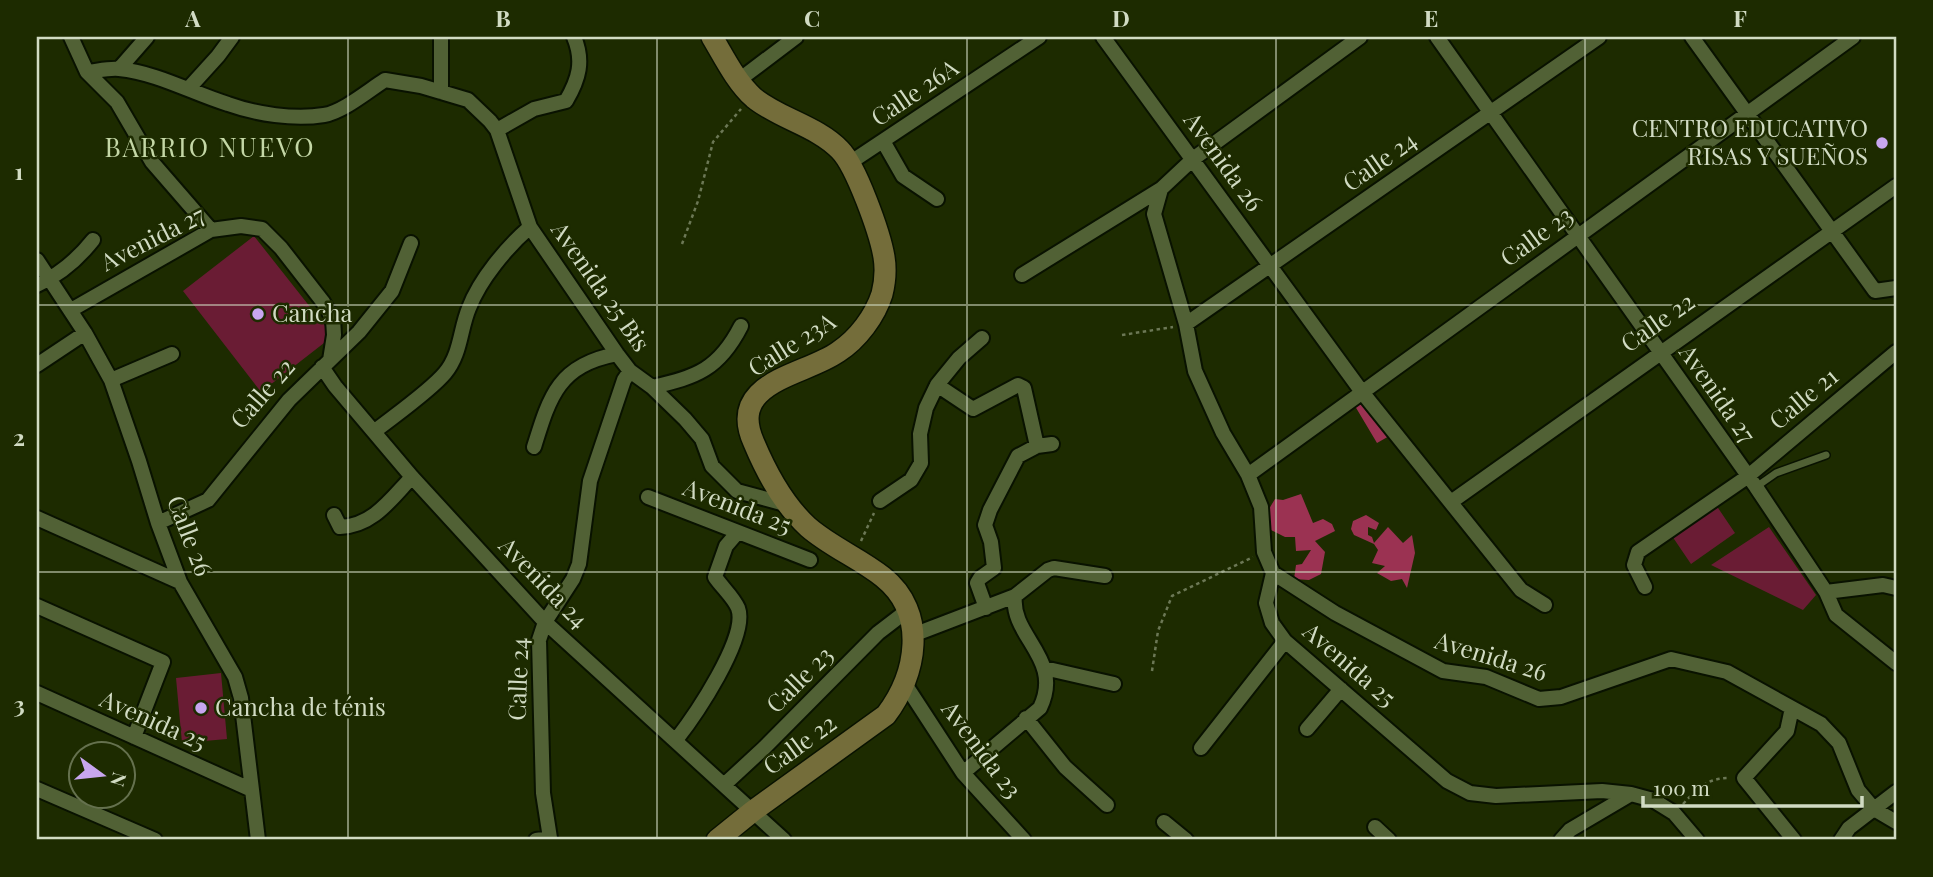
<svg xmlns="http://www.w3.org/2000/svg" width="1933" height="877" font-family="'Playfair Display',serif">
<rect width="100%" height="100%" fill="#1d2b00"/>
<path fill="#6a1c34" d="M254,236l79,100 -72,56 -78,-101z
M1716,505l19,28 -44,31 -19,-28z
M1769,527l47,68 -13,15 -92,-45z
M221,673l6,66 -45,4 -6,-65z"/>
<path fill="#9b3252" d="M1362,392l29,43 -14,8 -25,-42z
M1301,494l12,29 10,-4 9,5 3,7 -20,10 10,11 -4,22 -12,6 -15,-1 2,-14 6,-1 9,-14 -15,1 -1,-14h-10l-14,-7 -2,-21 6,-10 8,1z
M1366,515l13,8 -3,7 -8,-3v8l4,2 2,6 14,-16 15,16 9,-8 3,18 -8,35 -5,-9 -11,2 -14,-8 8,-7 -13,-3 6,-13 -4,-6 -20,-9 -3,-6 2,-8z"/>
<g fill="none" stroke-linecap="round" stroke-linejoin="round">
<defs>
<path id="lane" d="M1756,487l20,-14 50,-18"/>
<path id="street" d="M71,37l16,35 30,30 35,60 59,68
M1103,37l259,355 159,198 24,15
M1360,37l-167,122 -32,30 -7,25 32,110 9,47 28,62 25,42 13,32 3,45 9,21 -7,30 6,20 13,18 162,140 23,12 26,3 106,-5 29,3 22,6 21,13 23,27
M1437,37l319,450 70,105 10,23 60,48
M1692,37l183,254 21,-3
M119,69l28,-32
M87,72c10,-1 22,-4 32,-3 39,4 73,24 109,35 28,10 66,16 96,11 19,-3 45,-25 61,-35l36,6 47,14 22,21 7,9 33,97 87,127 13,17 22,16 33,32 17,20 10,27 25,25 48,13
M739,80l57,-43
M189,88l29,-32 14,-19
M441,92v-55
M497,130l37,-21 32,-8c13,-22 18,-40 8,-64
M883,141l20,35 34,23
M851,162l188,-125
M37,260l48,73 26,47 28,81 19,62 22,59 55,95 6,21 17,142
M1022,275l139,-86
M37,285c22,-10 41,-26 56,-45
M71,310l140,-80 30,-4 21,3 19,19 42,54 10,17 1,16 -4,25
M1186,324l413,-287
M982,338l-23,20 -22,27 36,24 45,-24 6,3 13,58
M37,365l48,-32
M322,367l13,19 77,91 133,145 239,218
M111,380l61,-26
M652,387c45,-10 67,-18 89,-61
M375,431c19,-15 55,-40 70,-58 16,-19 15,-44 24,-65 11,-29 38,-61 61,-81
M534,447c16,-52 25,-82 83,-93
M1248,475l605,-438
M648,497l162,63
M880,501l31,-21 10,-17 -1,-29 6,-26 11,-23
M1451,502l445,-316
M334,515l6,12c33,-1 51,-28 72,-50
M37,518l143,64
M158,523l50,-23 81,-100 70,-68 33,-41 19,-48
M1273,573l62,40 108,58 43,6 53,22 22,-2 110,-38 56,13 94,52 18,19 19,47 16,19 22,13
M1645,587l-11,-22 4,-13 109,-75 149,-125
M1826,592l57,-7 13,3
M37,606l126,56 -29,75
M986,608l-9,-25 3,-5 14,-10 -3,-26 -6,-17 5,-15 28,-54 19,-10 15,-2
M913,635l102,-39 33,-26 6,-2 51,8
M1044,668l70,16
M905,684l58,89 61,67
M37,693l215,97
M1792,708l-5,23 -43,47 50,62
M1026,718l39,49 42,38
M1307,729l34,-40
M676,740c18,-23 73,-103 62,-132 -4,-10 -17,-22 -23,-31l11,-31 12,-14
M1201,748l84,-107
M963,773l77,-65c24,-50 -30,-71 -25,-112
M725,784l39,-36 114,-115 30,-23
M37,789l118,51
M1164,822l22,18
M1375,827l14,13
M550,838l-7,-45 -4,-153 6,-18 28,-43 6,-15 11,-83 34,-101 6,-9
M536,840l14,-2
M1561,840l9,-10 61,-36
M1841,840l8,-12 47,-36"/>
<path id="secondary" d="M712,37c12,20 24,45 42,61 26,21 63,28 86,52 16,16 40,83 44,107 2,12 1,25 -2,37 -7,22 -24,45 -44,58 -34,24 -112,29 -84,91 13,31 29,61 54,84 23,20 51,31 75,50 45,36 34,97 3,138l-133,96 -36,29"/>
</defs>
<use href="#lane" stroke="#091200" stroke-width="10"/>
<use href="#street" stroke="#091200" stroke-width="18"/>
<use href="#secondary" stroke="#091200" stroke-width="24"/>
<path stroke="#6c7855" stroke-width="2.5" stroke-dasharray="3.5 3.5" stroke-linecap="butt" d="M682,244l16,-43 15,-59 28,-33
M1122,335l51,-8
M861,541l13,-28
M1152,671l6,-40 14,-35 81,-39
M1683,804c15,-16 24,-26 47,-26"/>
<use href="#lane" stroke="#516135" stroke-width="7"/>
<use href="#street" stroke="#516135" stroke-width="14"/>
<use href="#secondary" stroke="#746d3a" stroke-width="21"/>
</g>
<path fill="none" stroke="#d1dbc3" stroke-width="2" stroke-opacity="0.55" d="M348,37v803M657,37v803M967,37v803M1276,37v803M1585,37v803M37,305h1859M37,572h1859"/>
<g fill="#c8a6ef" stroke="#1d2b00" stroke-width="2.5">
<circle cx="1882" cy="143" r="7"/>
<circle cx="258" cy="314" r="7"/>
<circle cx="201" cy="708" r="7"/>
</g>
<g text-anchor="middle" stroke-width="5" stroke-linejoin="round" paint-order="stroke">
<g font-size="24" fill="#d1dbc3" stroke="#1d2b00">
<text transform="translate(915 93) rotate(-34)" y="8">Calle 26A</text>
<text transform="translate(1223 162) rotate(54)" y="8">Avenida 26</text>
<text transform="translate(1380 162) rotate(-35)" y="8">Calle 24</text>
<text transform="translate(1537 237) rotate(-36)" y="8">Calle 23</text>
<text transform="translate(153 239) rotate(-27)" y="8">Avenida 27</text>
<text transform="translate(600 287) rotate(55)" y="8">Avenida 25 Bis</text>
<text transform="translate(1658 323) rotate(-35)" y="8">Calle 22</text>
<text transform="translate(792 345) rotate(-32)" y="8">Calle 23A</text>
<text transform="translate(263 394) rotate(-49)" y="8">Calle 22</text>
<text transform="translate(1717 394) rotate(55)" y="8">Avenida 27</text>
<text transform="translate(1804 399) rotate(-40)" y="8">Calle 21</text>
<text transform="translate(737 507) rotate(21)" y="8">Avenida 25</text>
<text transform="translate(189 536) rotate(69)" y="8">Calle 26</text>
<text transform="translate(543 583) rotate(46)" y="8">Avenida 24</text>
<text transform="translate(1491 657) rotate(17)" y="8">Avenida 26</text>
<text transform="translate(1349 665) rotate(41)" y="8">Avenida 25</text>
<text transform="translate(519 679) rotate(-88)" y="8">Calle 24</text>
<text transform="translate(800 680) rotate(-45)" y="8">Calle 23</text>
<text transform="translate(153 721) rotate(24)" y="8">Avenida 25</text>
<text transform="translate(800 745) rotate(-36)" y="8">Calle 22</text>
<text transform="translate(981 750) rotate(53)" y="8">Avenida 23</text>
</g>
<g font-size="24" fill="#d1dbc3" stroke="#1d2b00" text-anchor="start">
<text x="1868" y="137" text-anchor="end">CENTRO EDUCATIVO<tspan x="1868" dy="28">RISAS Y SUEÑOS</tspan></text>
<text x="272" y="322">Cancha</text>
<text x="215" y="716">Cancha de ténis</text>
</g>
<g font-size="26" letter-spacing="2" fill="#c4d7a6" stroke="#1d2b00">
<text x="210" y="157">BARRIO NUEVO</text>
</g>
</g>
<rect width="1933" height="877" fill="none" stroke="#1d2b00" stroke-width="77"/>
<g transform="translate(102 775) rotate(105)"><circle r="33" fill="#1d2b00" stroke="#65714e" stroke-width="2"/>
<path d="M0-5L12 26L0 18L-12 26Z" fill="#c8a6ef"/>
<text y="-10" font-size="19" font-weight="bold" text-anchor="middle" fill="#d1dbc3">N</text>
</g>
<path d="M1643 796v10h219v-10" fill="none" stroke="#d1dbc3" stroke-width="3.5"/>
<text x="1653" y="796" font-size="21" fill="#d1dbc3" stroke="#1d2b00" stroke-width="5" paint-order="stroke">100 m</text>
<rect x="38" y="38" width="1857" height="800" fill="none" stroke="#d1dbc3" stroke-width="2.5"/>
<g font-size="23" text-anchor="middle" font-weight="bold" fill="#d1dbc3">
<text x="193" y="27">A</text>
<text x="503" y="27">B</text>
<text x="812" y="27">C</text>
<text x="1121" y="27">D</text>
<text x="1431" y="27">E</text>
<text x="1740" y="27">F</text>
<text x="19" y="180">1</text>
<text x="19" y="446">2</text>
<text x="19" y="713">3</text>
</g>
</svg>
